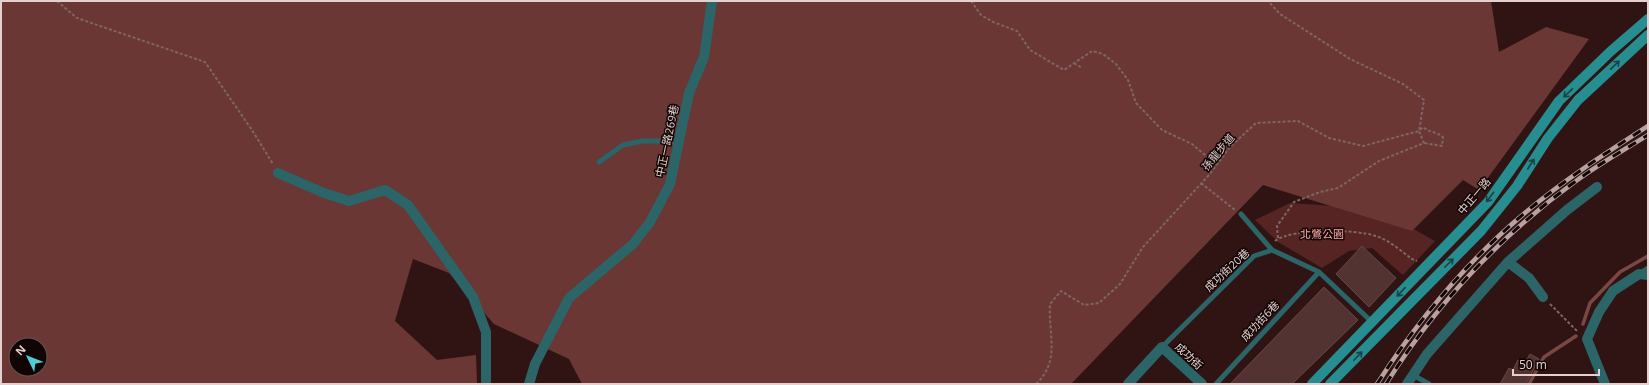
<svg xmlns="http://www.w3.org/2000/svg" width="1649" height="385" font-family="'Open Sans','Noto Sans TC',sans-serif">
<rect width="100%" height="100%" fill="#301413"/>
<path fill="#552423" d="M1290,203l73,5 38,14 34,19 -32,34 -31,-27 -23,3 -27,17 -44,-26 -23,-22z"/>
<path fill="#6a3735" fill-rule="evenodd" d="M1,1h1490l8,51 47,-25 43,12 -110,151 -16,-10 -51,51 -149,-46 -192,199h-489l-13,-25 -75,-35 -45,-51 -36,-14 -18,62 42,39 39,-5 1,29h-476zM16,345h24v24h-24z"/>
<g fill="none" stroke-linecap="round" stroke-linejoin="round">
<path stroke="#7b4744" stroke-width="3.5" d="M1583,324l7,-21 30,-31 28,-16
M1529,384l15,-27 32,-21"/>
</g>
<path fill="#523331" stroke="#694846" d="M1362,246l34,32 -27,29 -33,-33z
M1324,287l34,33 -66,64h-62z
M1530,354l9,5 -13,25h-26l9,-16 4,2 5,-10 7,3z"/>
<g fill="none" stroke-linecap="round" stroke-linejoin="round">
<path stroke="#7e6664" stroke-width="2" stroke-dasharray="3 2" stroke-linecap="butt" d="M57,1l20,17 128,44 47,68 21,34
M971,1l10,14 12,7 24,9 13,19 34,20 28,-19 11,3 13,10 12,16 8,23 26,27 30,14 25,21
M1074,63l8,5
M1201,183l34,27
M1278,238l-1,-12 17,-24 26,-10 18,-4 41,-27 45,-18 -5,-12 4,-4c7,6 12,4 20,10l-1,9 -18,-3
M1275,241c17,-13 80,-12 101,-5 13,4 25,15 36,23l5,2
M1550,304l28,28
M1036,384c25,-24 12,-49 14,-80l11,-13 23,14 15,-2 21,-19 23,-37 66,-72 21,-28 26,-24 42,-2 31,17 34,8 56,-15 5,-31 -21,-16 -53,-25 -70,-45 -12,-13"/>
<path stroke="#2b6567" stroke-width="5" d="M599,162l24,-17 19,-4h37
M1241,214l31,36
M1640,273l8,-5
M1162,347l92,-91 18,-6 47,22 53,50
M1413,375l16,9
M1216,384l103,-112"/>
<path stroke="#2b6567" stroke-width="10" d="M278,173l46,20 25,8 36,-11 23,15 65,92 13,35v52
M1508,262l21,16 14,19
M529,384l6,-20 34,-66 64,-54 17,-22 20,-38 19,-91 15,-36 8,-56
M1128,384l34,-37 40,37
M1407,384l20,-30 81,-92 59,-52 30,-23
M1605,384l-18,-45 12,-27 14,-21 26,-17 9,1"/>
<path stroke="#268d90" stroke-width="10" d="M1312,384l176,-182 71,-101 52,-50 37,-32
M1330,384l151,-153 36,-45 31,-48 30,-38 70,-65"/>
<defs>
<path id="rail" d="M1377,384c41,-64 90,-123 149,-172 38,-32 80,-59 122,-86
M1386,384c50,-80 114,-148 190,-203 23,-17 48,-31 72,-46"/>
</defs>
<use href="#rail" stroke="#b8a2a0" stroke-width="4.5"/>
<use href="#rail" stroke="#100504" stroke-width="3" stroke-dasharray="9" stroke-linecap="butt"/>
</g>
<defs><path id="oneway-shaft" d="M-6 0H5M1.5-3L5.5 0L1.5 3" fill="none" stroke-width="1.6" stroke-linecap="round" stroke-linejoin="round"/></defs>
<g stroke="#1a4243">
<use href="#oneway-shaft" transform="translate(1615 65) rotate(-44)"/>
<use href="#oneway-shaft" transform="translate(1568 93) rotate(136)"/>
<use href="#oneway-shaft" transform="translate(1531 164) rotate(-57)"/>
<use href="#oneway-shaft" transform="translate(1490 197) rotate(127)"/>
<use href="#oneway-shaft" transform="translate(1449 263) rotate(-45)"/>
<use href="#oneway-shaft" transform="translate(1401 292) rotate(133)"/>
<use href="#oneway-shaft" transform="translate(1358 356) rotate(-46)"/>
</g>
<g text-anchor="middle" stroke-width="3" stroke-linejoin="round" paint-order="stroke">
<g font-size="11" fill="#e4d0ce" stroke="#100504">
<text transform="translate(667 141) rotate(-78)" y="4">中正一路269巷</text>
<text transform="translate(1218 152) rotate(-50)" y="4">孫龍步道</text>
<text transform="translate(1474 196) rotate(-50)" y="4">中正一路</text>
<text transform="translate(1227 270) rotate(-43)" y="4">成功街20巷</text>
<text transform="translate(1260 321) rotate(-47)" y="4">成功街6巷</text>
<text transform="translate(1189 356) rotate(43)" y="4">成功街</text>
</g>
<g font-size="11" fill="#ffa9a4" stroke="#100504">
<text x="1322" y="238">北鶯公園</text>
</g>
</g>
<rect width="1649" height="385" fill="none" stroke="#e4d0ce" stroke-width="4"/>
<g transform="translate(28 357) rotate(313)"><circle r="19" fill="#100504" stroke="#655655"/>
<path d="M0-3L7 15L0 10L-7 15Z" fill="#52ccd0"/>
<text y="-6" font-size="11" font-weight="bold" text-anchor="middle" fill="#e4d0ce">N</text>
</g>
<path d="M1513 369v6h86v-6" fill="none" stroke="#e4d0ce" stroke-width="2"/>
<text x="1519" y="369" font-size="12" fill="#e4d0ce" stroke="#100504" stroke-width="3" paint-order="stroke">50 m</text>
</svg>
